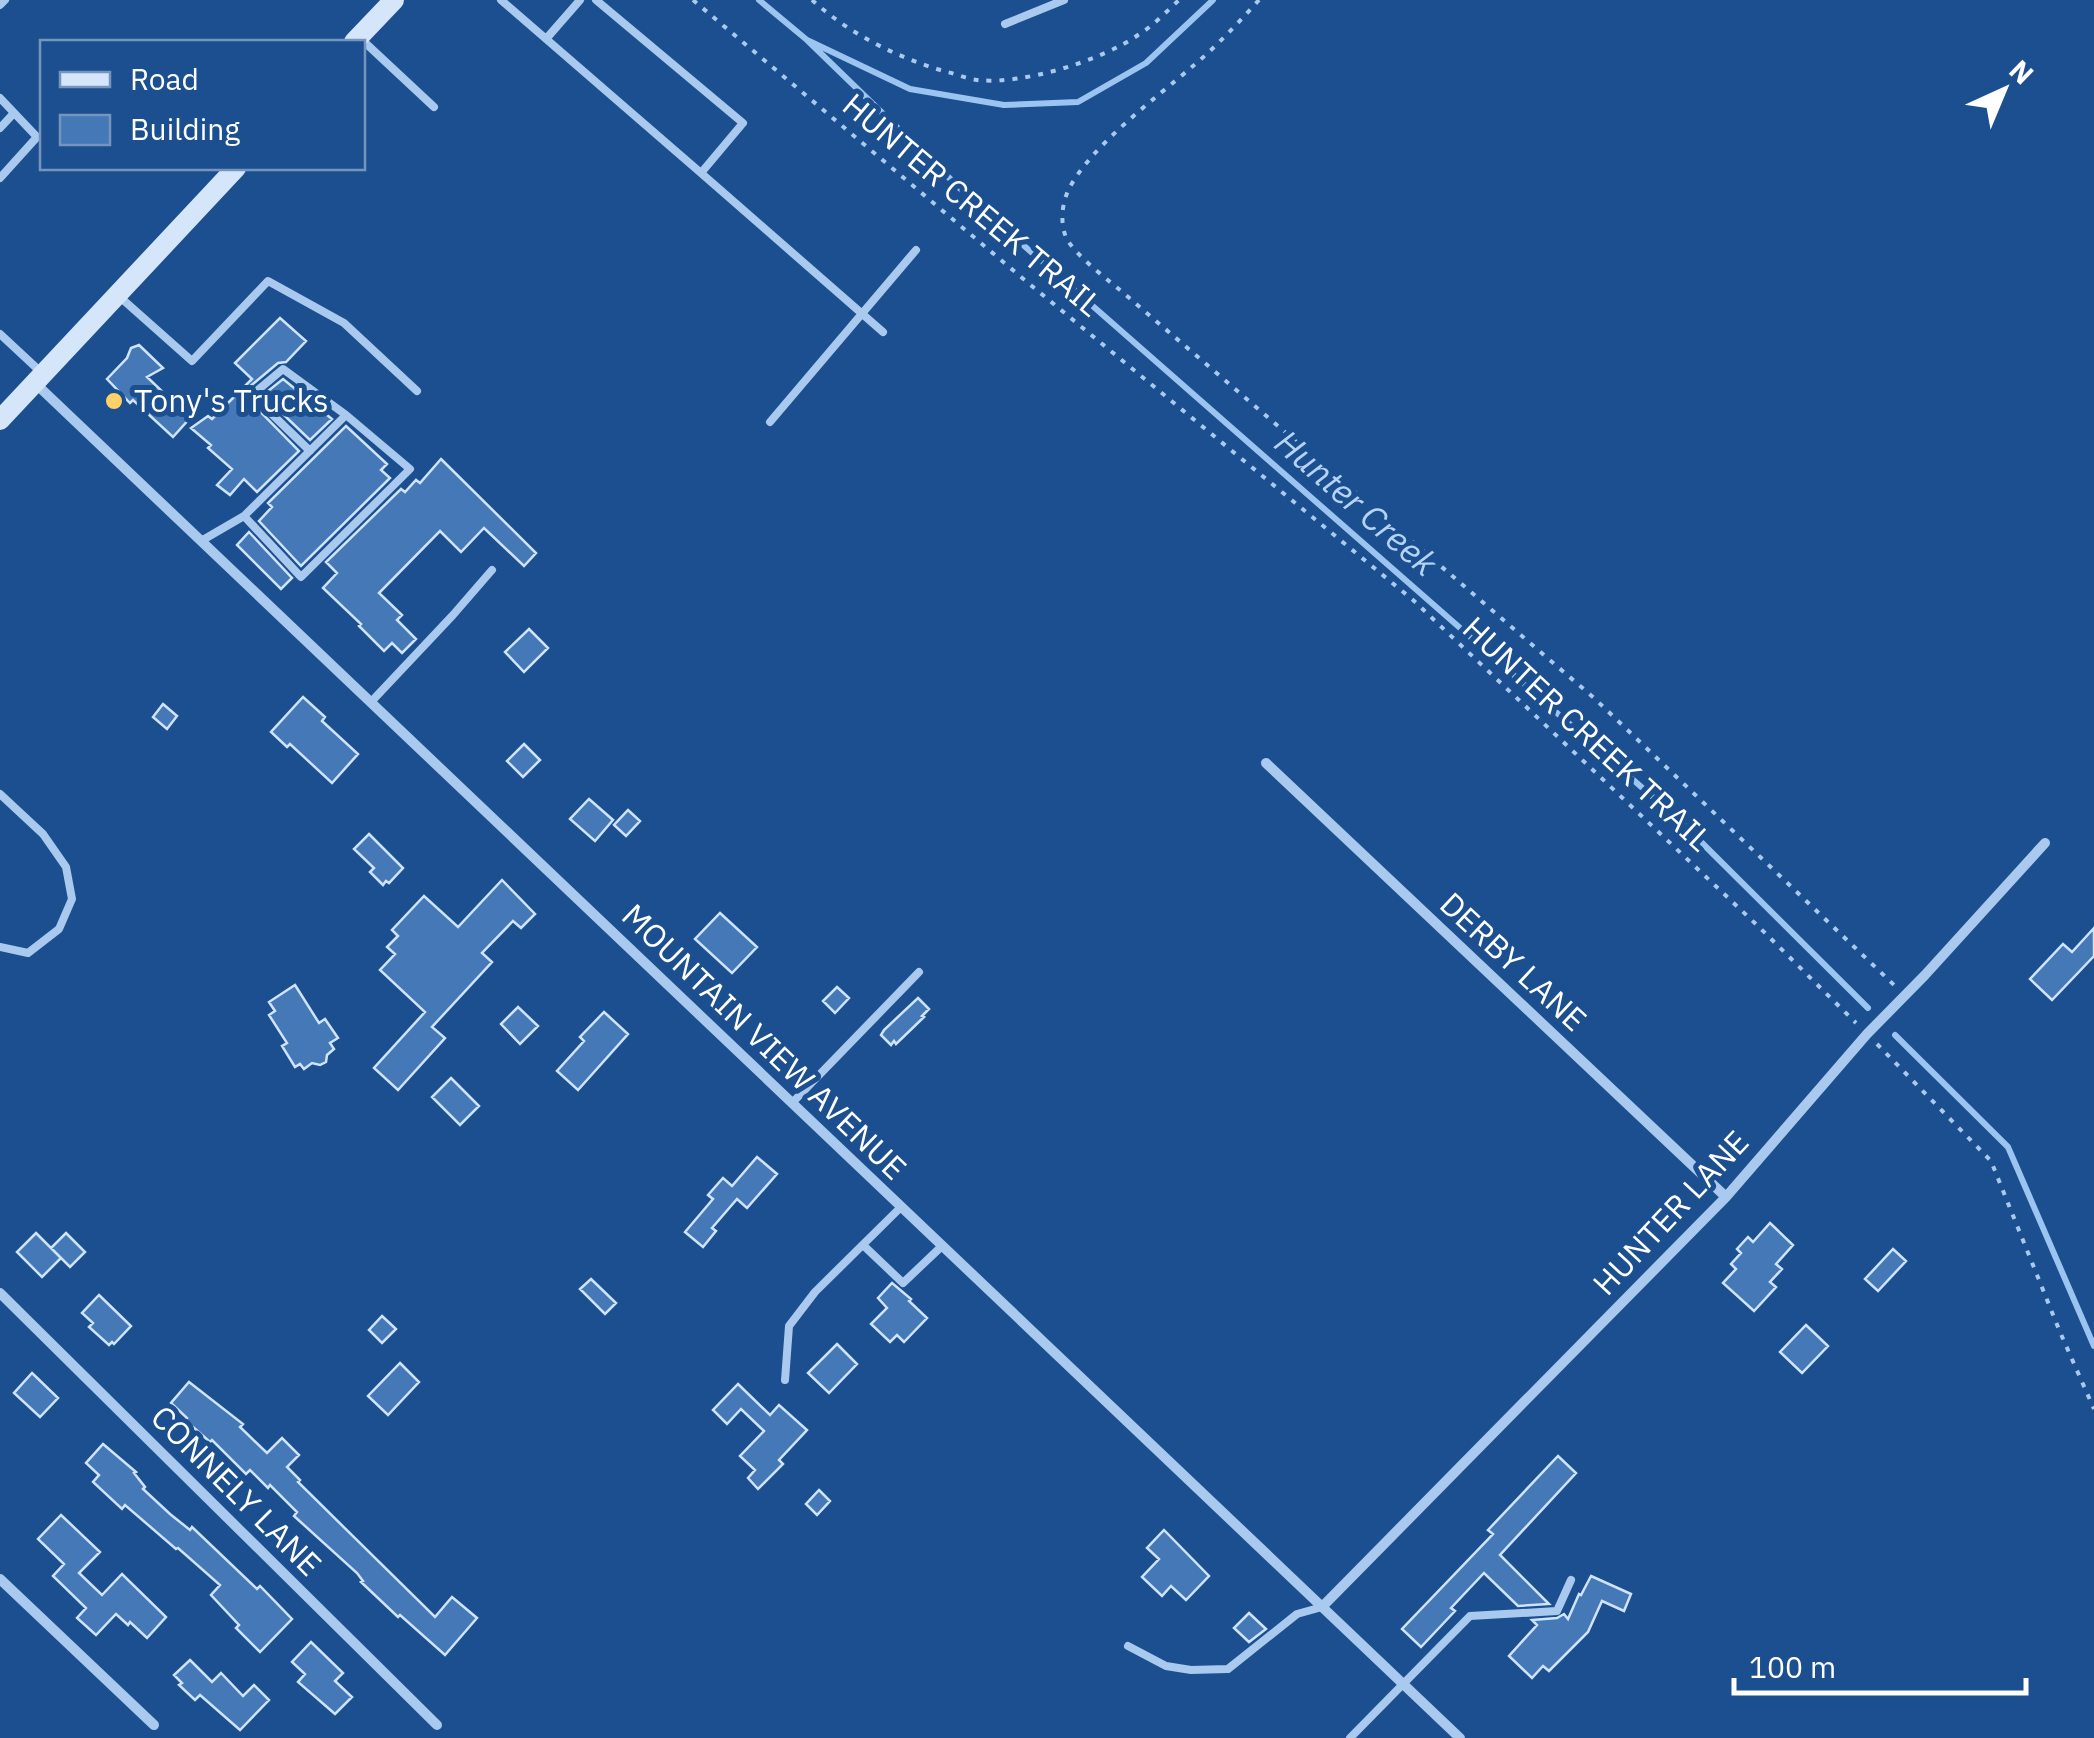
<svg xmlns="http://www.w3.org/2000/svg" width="2094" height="1738" font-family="'IBM Plex Sans',sans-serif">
<rect width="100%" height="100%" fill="#1b4f8f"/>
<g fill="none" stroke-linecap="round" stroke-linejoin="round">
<path stroke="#9cc4f0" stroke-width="6" d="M759,0l48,40 103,49 94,16 74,-3 68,-39 67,-63
M807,40l166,161 706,619 189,188
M1895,1035l113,112 86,199"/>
</g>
<path fill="#4478b7" stroke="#cfe3fa" stroke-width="2.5" d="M280,318l26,23 -20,21 -8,1 -31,26 -2,7 54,55 -42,41 -13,-13 -14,16 -13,-10 15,-16 -24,-21 3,-3 -20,-17 17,-12 4,3 40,-40 -17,-16z
M139,345l24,23 -16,9 43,41 -17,19 -40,-37 -3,3 -23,-24 20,-21 4,-10z
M283,379l49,40 -22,21 -47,-45z
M346,426l41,38 -6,6 9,8 -89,88 -42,-45 13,-14 -4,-4z
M441,459l95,94 -12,13 -40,-38 -23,24 -21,-21 -61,62 23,22 -5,5 19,19 -14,14 -10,-10 -8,8 -25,-25 2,-2 -38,-36 14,-15 -11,-11 75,-73 4,3 11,-12 4,3z
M249,532l43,46 -11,11 -44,-44z
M529,629l19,19 -24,24 -19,-20z
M303,697l22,20 -3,4 36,33 -26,29 -42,-39 -3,3 -16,-15z
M163,704l14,12 -10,13 -14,-12z
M524,744l16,16 -17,17 -16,-16z
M589,799l24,21 -18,21 -25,-22z
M628,810l12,11 -14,15 -12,-11z
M369,834l34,34 -14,15 -3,-2 -3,4 -13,-13 4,-4 -20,-19z
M502,880l33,34 -14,14 -8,-7 -31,32 10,9 -60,65 13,11 -47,52 -24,-22 51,-56 -45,-42 15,-16 -8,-7 11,-11 -6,-6 32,-34 34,31z
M720,913l37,34 -25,26 -37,-34z
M2094,928v28l-42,44 -22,-21 33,-35 9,8z
M295,985l24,38 6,-4 13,19 -8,5 4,6 -7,6 -1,7 -6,3 -8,-2 -8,6 -4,-5 -5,3 -13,-21 5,-3 -18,-28 6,-4 -6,-9z
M837,987l12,11 -14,15 -12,-12z
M918,998l11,11 -7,7 2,1 -28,27 -2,-3 -3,4 -10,-10 3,-5z
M518,1007l20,19 -18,18 -19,-20z
M604,1012l24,22 -50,56 -21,-19 27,-30 -4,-4z
M451,1078l28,28 -19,19 -28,-28z
M757,1157l20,17 -30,34 -10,-9 -25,29 4,3 -13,16 -18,-15 28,-33 -5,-4 15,-17 9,8z
M1770,1223l23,22 -17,19 6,5 -12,13 6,5 -22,24 -31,-28 13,-14 -5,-5 10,-11 -4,-4 11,-12 5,5z
M36,1233l25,25 -19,19 -25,-25z
M66,1233l19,19 -15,15 -19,-19z
M1893,1249l13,12 -28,30 -13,-12z
M591,1279l25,24 -11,11 -25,-25z
M892,1283l19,16 -2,2 18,17 -23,24 -7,-7 -7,7 -19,-18 16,-16 -9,-10z
M99,1295l32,31 -17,18 -2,-2 -3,3 -20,-18 4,-4 -11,-10z
M382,1316l14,13 -14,14 -13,-13z
M1806,1325l22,21 -26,27 -22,-21z
M837,1344l20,20 -28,29 -21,-20z
M400,1363l19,19 -31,33 -20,-19z
M32,1373l26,25 -18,19 -26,-24z
M189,1382l54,42 -3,3 27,26 15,-15 17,17 -12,12 13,13 -2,2 137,135 17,-20 25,21 -32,37 -45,-40 -2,2 -37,-35 2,-1 -6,-8 -63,-57 3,-4 -27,-27 -2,3 -18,-18 -4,4 -34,-34 -2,2 -25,-22 2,-2 -16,-15z
M738,1384l32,31 9,-10 28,25 -28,30 4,4 -25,25 -10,-11 7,-8 -15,-14 24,-25 -23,-22 -14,15 -14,-14z
M103,1444l33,28 -2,1 11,14 -2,2 27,25 20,16 2,-3 65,62 3,-3 32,33 -32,33 -24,-24 3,-3 -28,-30 9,-10 -42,-37 -2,1 -51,-44 -3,4 -29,-27 6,-7 -13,-12z
M1558,1456l18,17 -76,82 49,49 -31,2 -34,-33 -33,35 4,3 -34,36 -19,-18 91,-95 -5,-4z
M819,1490l11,11 -13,14 -11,-11z
M61,1515l39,37 -21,21 23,22 20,-21 44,43 -19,21 -17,-16 -2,3 -12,-11 -20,21 -19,-17 9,-10 -33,-32 11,-12 -26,-25z
M1164,1530l45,46 -23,24 -15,-14 -9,10 -20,-19 17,-18 -12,-11z
M1591,1576l40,18 -7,17 -22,-10 -14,31 -39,39 -6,-5 -11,12 -23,-22 28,-31 -5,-5 25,-2 7,-4 4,5 11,-25 2,1z
M1249,1613l17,16 -17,13 -15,-14z
M311,1642l32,31 -8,8 17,16 -17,17 -37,-32 7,-8 -13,-12z
M190,1660l22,22 9,-9 22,23 11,-11 15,15 -29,30 -40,-35 -5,5 -16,-15 3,-2 -8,-8z"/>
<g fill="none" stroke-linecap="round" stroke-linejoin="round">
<path stroke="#a9c9ee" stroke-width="4" stroke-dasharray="5 8" stroke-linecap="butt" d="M693,0l334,282 386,318 346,327 97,96
M812,0c39,35 86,58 135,72 10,2 20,7 30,8 45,5 124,-19 161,-45 15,-9 28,-23 41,-35
M1259,0c-21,23 -42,46 -66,66 -37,32 -105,82 -125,125 -6,13 -8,32 -2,46 8,18 45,45 61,59l467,402 300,287
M1877,1044l114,117 69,171 34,77"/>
<path stroke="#a9c9ee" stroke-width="8" d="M501,0l200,173
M596,0l147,123 -42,50 182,159
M0,5l5,-5
M1005,24l59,-24
M359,37l75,70
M546,39l34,-39
M0,98l37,39 -37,41
M0,128l14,-15
M121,298l71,63 76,-80 76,42 73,68
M0,334l43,40
M770,422l146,-172
M310,451l-58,-56 31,-26 63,46
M201,541l43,-25 102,-101 64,54 -109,108 -57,-61
M371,702l82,-87 39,-45
M0,794l43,40 23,33 6,32 -13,30 -31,24 -28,-6
M792,1103l127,-131
M863,1245l40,38 39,-37
M785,1380l4,-54 26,-34 86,-85
M1128,1646l38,20 25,4 37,-1 69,-55 25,-7
M1350,1738l120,-122 87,-5 14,-31"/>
<path stroke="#a9c9ee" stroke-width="10" d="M35,383l1425,1355
M1266,763l460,434
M0,1293l437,432
M0,1579l154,146
M1322,1607l404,-410 141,-163 58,-59 120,-132"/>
<path stroke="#d6e6fa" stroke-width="20" d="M354,42l40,-42
M0,420l236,-252"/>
</g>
<circle fill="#ffd166" stroke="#1b4f8f" stroke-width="4" cx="114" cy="401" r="10"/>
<g text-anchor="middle" stroke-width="10" stroke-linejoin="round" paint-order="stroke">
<g font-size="32" fill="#fff" stroke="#1b4f8f">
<text transform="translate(972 205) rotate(40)" y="11">HUNTER CREEK TRAIL</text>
<text transform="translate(1587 734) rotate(43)" y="11">HUNTER CREEK TRAIL</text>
<text transform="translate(1513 962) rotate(43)" y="11">DERBY LANE</text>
<text transform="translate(764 1042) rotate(44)" y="11">MOUNTAIN VIEW AVENUE</text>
<text transform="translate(1671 1213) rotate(-47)" y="11">HUNTER LANE</text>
<text transform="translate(236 1491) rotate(45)" y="11">CONNELY LANE</text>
</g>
<g font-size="32" fill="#fff" stroke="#1b4f8f" text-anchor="start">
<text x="134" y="412">Tony's Trucks</text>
</g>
<g font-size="35" font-style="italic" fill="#b5d3f5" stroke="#1b4f8f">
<text transform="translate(1356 503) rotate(41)" y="12">Hunter Creek</text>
</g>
</g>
<rect x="40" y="40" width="325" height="130" fill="#1b4f8f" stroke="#7695bc" stroke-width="2.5"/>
<rect x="60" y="72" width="50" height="15" fill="#d6e6fa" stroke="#7695bc" stroke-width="2.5"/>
<text x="130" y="90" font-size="30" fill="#ffffff">Road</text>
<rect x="60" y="115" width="50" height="30" fill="#4478b7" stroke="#7695bc" stroke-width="2.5"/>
<text x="130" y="140" font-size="30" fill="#ffffff">Building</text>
<g transform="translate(2004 90) rotate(44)" stroke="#1b4f8f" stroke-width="8" paint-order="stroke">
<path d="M0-8L18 38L0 25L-18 38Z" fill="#ffffff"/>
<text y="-15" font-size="28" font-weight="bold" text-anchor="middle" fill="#ffffff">N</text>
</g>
<path d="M1734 1678v15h292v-15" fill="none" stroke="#ffffff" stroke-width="5"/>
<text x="1749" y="1678" font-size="30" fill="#ffffff" stroke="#1b4f8f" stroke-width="8" paint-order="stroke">100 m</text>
</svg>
